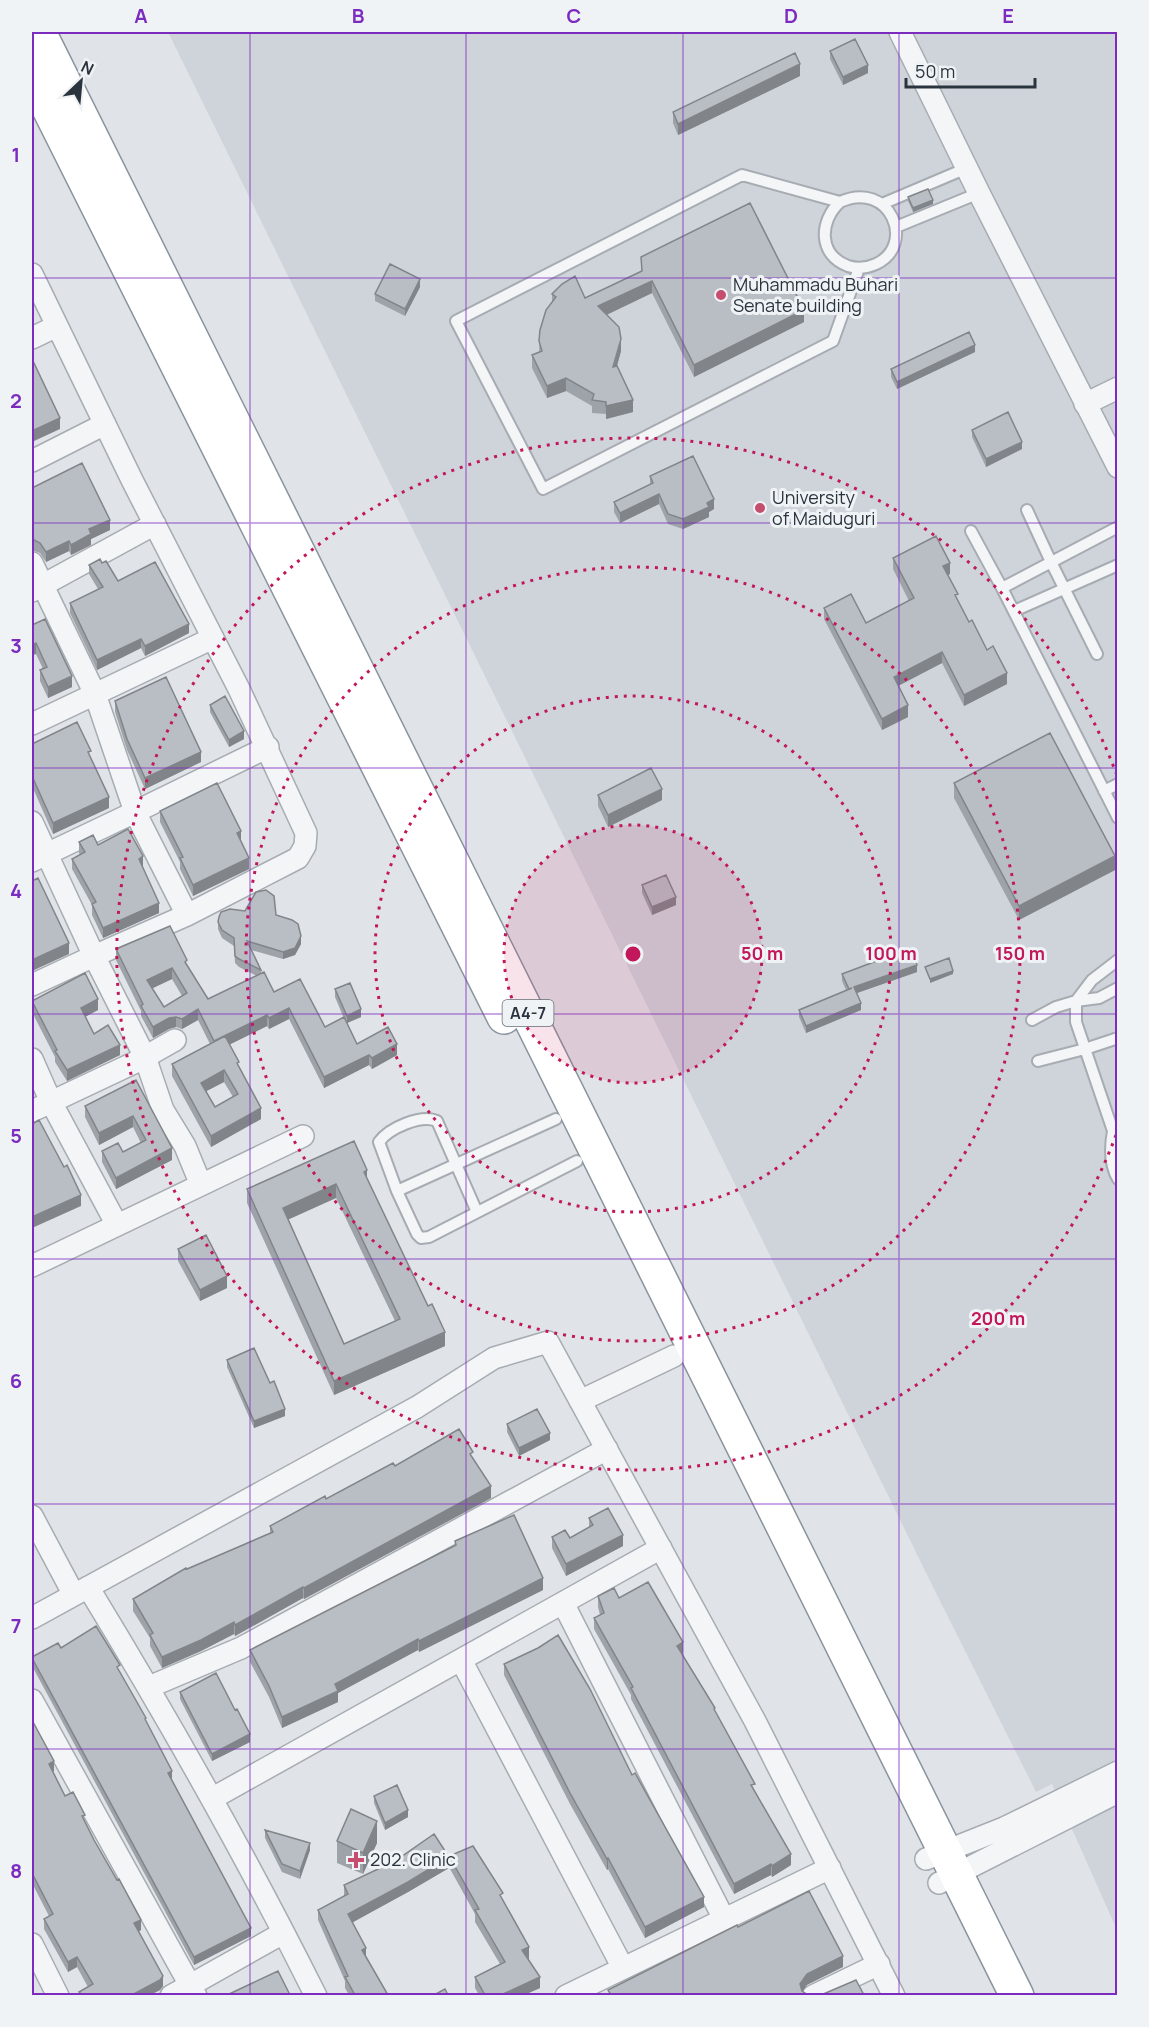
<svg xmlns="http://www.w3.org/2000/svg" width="1149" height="2027" font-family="Manrope,sans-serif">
<rect width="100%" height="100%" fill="#e0e4e8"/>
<path fill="#ced4da" d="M168,32h949v1898l-65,-146 -16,8 -98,-195z"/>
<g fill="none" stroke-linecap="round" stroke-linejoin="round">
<defs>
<path id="lane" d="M840,202c-21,19 -22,53 8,64 9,3 19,2 28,-2 41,-19 14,-85 -36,-62l-98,-27 -286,146 87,168 290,-148 26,-73
M882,204l85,-36
M896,227l83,-34
M1027,510l24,52 46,92
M971,531l31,57 116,-61
M1002,588l116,230
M1014,611l104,-46
M1104,791l14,-7
M1118,960l-26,20 -16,21v21l37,109 5,3
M1032,1020l24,-13 20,-6 23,-3 19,-10
M1038,1061l47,-12 33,-11
M556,1119l-159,72 20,43 4,4 8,-1 148,-76
M1113,1131c-3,16 -4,33 5,48
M397,1191l-18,-49c10,-14 42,-28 58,-21l40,91"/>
<path id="street" d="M900,32l79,161 139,274
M32,274l100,206 107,209 67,144 -1,13 -7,12 -111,57 -93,41 -62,29
M32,338l25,-12
M1085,404l33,-16
M32,461l73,-37
M32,563l63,131 40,118 52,103
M32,591l123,-67
M32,724l181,-86
M32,822l62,134 51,101 18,53 22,36 16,39
M32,861l103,-49 133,-65
M32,1059l19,43 66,123
M32,1111l106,-50 37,-21
M32,1266l271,-130
M580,1401l94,-45
M32,1516l42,79
M88,1587c81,133 158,269 228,409
M563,1603l161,316
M32,1618l385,-211 77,-49 54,-16 207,379 139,275
M461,1660l162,308
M149,1687l92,-39 366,-199
M32,1700l164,296
M213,1798l448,-250
M926,1859l78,-31 114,-56
M939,1883l179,-91
M32,1944l26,52
M171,1996l112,-63
M566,1996l264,-128
M813,1996l66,-32"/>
<path id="highway" d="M39,32l978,1964
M32,75l472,942"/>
</defs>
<use href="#lane" stroke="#a6acb2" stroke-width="14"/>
<use href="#street" stroke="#a6acb2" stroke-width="24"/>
<use href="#highway" stroke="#89949e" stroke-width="36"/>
<use href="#lane" stroke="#f3f5f7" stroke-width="10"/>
<use href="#street" stroke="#f3f5f7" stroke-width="21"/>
<use href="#highway" stroke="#fff" stroke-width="33"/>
</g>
<path fill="#9ea3a9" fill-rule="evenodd" d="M830,51l38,22 -25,12 -13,-26z
M800,76l-122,59 -5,-12v-11z
M908,197l25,7 -20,8 -5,-11z
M641,257l163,65 -110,55 -42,-84 -46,22 15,36 -4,15 16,46 -27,7v-5l-14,-1v-7l-26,-15 -19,7 -15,-30v-13l7,-3 1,-22 12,-27v-9l33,4 56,-27z
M420,287l-15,29 -30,-15v-7z
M975,352l-78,37 -6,-12v-8z
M972,430l50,19 -36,18 -14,-30z
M650,476l64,33 -5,3v5l-26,12 -15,-5 -9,-20 -39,19 -6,-11v-10l36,-18z
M32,488l78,42 -19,9v6l-20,10 -2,-4 -23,11 -6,-9 -6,-2 -2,-6z
M893,558l57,16 -2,1 10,26 11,21 38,62 -43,22 -22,-43 -44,23 10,31 -26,13 -58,-111v-11l42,15 43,-22 -16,-32z
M102,563l16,18 71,52 -44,23 -4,-8 -44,22 -27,-57v-10l28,-14 -9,-15v-9z
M32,625l40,62 -24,11 -8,-17v-11l3,-1 -7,-15 -4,1z
M115,701l86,61 -56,27 -18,-39 -12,-38z
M210,705l34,34 -15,8 -19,-35z
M32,744l59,14 18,50 -56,26 -21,-48z
M954,783l161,87 -96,50 -65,-122z
M598,795l64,5 -54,27 -10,-21z
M160,811l81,31 8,27 -56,27 -13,-27v-7l-20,-40z
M79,842l19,3 45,22 16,46 -56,25 -11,-23v-10l-20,-36v-10l8,-4 -1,-2z
M642,885l34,20 -24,10 -10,-22z
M276,915l25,29 -6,11 -12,4 -32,-9 10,20v3l13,19 51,35 20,-6 -10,-24v-8l26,28 -14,6 10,21 40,11 -25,14 -3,-4 -45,23 -35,-69 -20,10 -2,-3 -38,19 32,74 -50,28 -39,-71v-12l38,-20 -12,-24 -16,9 -6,-2 -7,2 -16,9 -12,-22v-5l-25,-51v-11l71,17 21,33 49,-23 -18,-9 -4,-4 -1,-17 -12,-8 -4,-9v-7zM172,979l10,17 -18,11 -12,-19zM224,1082l9,15 -18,10 -9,-16z
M917,972l-60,21 4,17 -55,23 -7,-16v-7l47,-20 -4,-9v-7z
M32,1001l66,9 -13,7 9,17 26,21 -53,26 -12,-19v-5l-23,-45z
M136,1080l36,80 -56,29 -14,-27v-11l21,1 18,-9 -8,-16 -34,18 -14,-28v-11z
M367,1180l78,166 -111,49 -87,-192v-14zM336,1198l59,123 -51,23 -56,-125z
M178,1249l49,39 -27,13 -22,-40z
M227,1360l58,56 -31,12 -27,-61z
M507,1424l43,16 -31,16 -12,-24z
M473,1459l18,39 -187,101 -1,-1 -68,38 -1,-2 -33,17 -39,17 -12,-22v-8l-17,-27v-12l54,-30 83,-36v-7l125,-60z
M589,1518l34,28 -57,30 -14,-28v-11l18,1 19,-11z
M455,1541l88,49 -124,62 -1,-2 -80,43v9l-56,26 -13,-31 -19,-35v-12l205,-104z
M598,1596l21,2 64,55 -1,1 33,58 76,153 -19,12 -1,-2 -37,19 -103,-195v-4l-37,-66v-11l6,-3 -2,-8z
M61,1648l59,24 26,50 26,58 79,156 -57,29 -162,-299v-9z
M504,1664l128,111 72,132 -59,31 -37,-69 -1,1 -37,-66 -66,-129z
M180,1692l55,18 15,32 -38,19 -32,-62z
M32,1720l21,52 12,24 20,26 56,108 -2,1 24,55 -3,4 -10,5h-71v-3l9,-5 -11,-20 -9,5 -24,-43v-10l5,-3 -17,-33z
M374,1796l34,21 -23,13 -11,-27z
M265,1830l45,20 -10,29 -18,-7 -17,-34z
M337,1841l40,2 -14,31 -26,-11z
M449,1856l54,44 26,59h-1l12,29 -16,7h-45l-4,-7v-11l25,-13 -25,-42v-8l-26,-47z
M449,1868l-41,24 -56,30 14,35 22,38h-39l-4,-7v-7l-27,-61v-10l26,-14v-11z"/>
<path fill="#818589" d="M800,64v12l-122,59v-11z
M868,65v8l-25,12v-8z
M933,200v4l-20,8v-4z
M420,279v8l-15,29v-7z
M652,281v12l-54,26v-13z
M804,310v12l-110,55v-12z
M621,339v12l-8,29v-13z
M975,345v7l-78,37v-7z
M566,378v13l-19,7v-12z
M633,400v12l-27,7v-13z
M60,418v11l-28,13v-11z
M1022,442v7l-36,18v-8z
M659,494v10l-39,19v-10z
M714,499v10l-5,3v5l-26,12v-10l24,-16z
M110,520v10l-19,9v6l-20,10v-10l18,-16z
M69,541v10l-23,11v-10z
M950,563v11l-7,3v-11z
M189,624v9l-44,23v-10z
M141,639v9l-44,22v-10z
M36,643v11l-4,1v-10z
M942,652v11l-48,25v-11z
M1007,673v11l-43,22v-11z
M72,676v11l-24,11v-11z
M908,705v12l-26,13v-11z
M244,731v8l-15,8v-7z
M201,752v10l-56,27v-11z
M662,789v11l-54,27v-12z
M109,797v11l-56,26v-11z
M241,831v11l-4,-9z
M143,856v11l-4,2v-10z
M1115,856v14l-96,50v-14z
M249,858v11l-56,27v-11z
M676,897v8l-24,10v-8z
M159,903v10l-56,25v-10z
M301,936v8l-6,11 -12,4v-7z
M69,943v11l-37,17v-11z
M917,965v7l-63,22v-7z
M172,968v11l-25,12v-11z
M953,971v3l-23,9v-4z
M98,999v11l-17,9v-11z
M861,1003v7l-55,23v-7z
M289,1008v11l-20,10v-11z
M198,1009v11l-16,9v-10z
M361,1009v8l-14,6v-7z
M267,1015v11l-53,26v-11z
M176,1017v10l-7,2 -16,9v-11l16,-9z
M397,1044v11l-25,14v-11z
M120,1045v10l-53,26v-11z
M369,1055v10l-45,23v-11z
M224,1070v12l-23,12v-11z
M261,1108v11l-50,28v-11z
M133,1116v11l-34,18v-12z
M172,1148v12l-56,29v-11z
M367,1170v14l-3,-12z
M336,1184v14l-53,24v-14z
M81,1195v11l-49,22v-11z
M227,1276v12l-27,13v-11z
M445,1332v14l-111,49v-14z
M285,1409v7l-31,12v-7z
M550,1433v7l-31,16v-8z
M491,1486v12l-187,101v-11z
M623,1535v11l-57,30v-12z
M543,1578v12l-124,62v-11z
M303,1587v11l-68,38v-11z
M234,1622v12l-33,17 -39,17v-11z
M418,1639v11l-80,43v9l-56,26v-11l53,-33z
M683,1642v11l-6,4v-11z
M250,1734v8l-38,19v-7z
M54,1761v10l-5,3v-10z
M172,1771v8l-4,2v-8z
M408,1810v7l-23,13v-7z
M377,1821v22l-14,31v-21z
M310,1843v7l-10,29v-8z
M791,1854v11l-19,12v-11z
M449,1857v11l-41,24 -60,33v-11z
M608,1858v11l-1,1v-11z
M771,1864v11l-37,19v-10z
M704,1897v10l-59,31v-11z
M141,1920v10l-7,4v-11z
M251,1928v8l-57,29v-8z
M529,1947v12l-7,3v-12z
M366,1948v11l-4,-9z
M843,1956v11l-36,18 -7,10v-11l7,-10z
M77,1957v10l-9,5v-10z
M163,1976v10l-3,4 -10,5h-18z
M540,1977v11l-16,7h-23z"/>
<path fill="#b8bec4" stroke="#818589" stroke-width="1.5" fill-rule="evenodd" d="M855,39l13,26 -25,12 -13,-26z
M795,53l5,11 -122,60 -5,-12z
M928,189l5,11 -20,8 -5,-11z
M750,203l54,107 -110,55 -42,-84 -54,25 21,21 2,12 -8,28 4,-1 16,34 -27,6v-4l-14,-2 2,-6 -28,-16 -19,8 -15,-31 10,-4 -3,-10 1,-11 6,-20 10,-13 -4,-3 10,-10 13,-8 10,22 57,-27 -1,-14z
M390,264l30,15 -15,30 -30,-15z
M969,332l6,13 -78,37 -6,-13z
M32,361h1l27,57 -28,13z
M1008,412l14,30 -36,17 -14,-29z
M693,456l21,43 -7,4 2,4 -26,12 -15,-5 -9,-20 -39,19 -6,-11 39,-19 -3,-7z
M82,463l28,57 -21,9 2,5 -20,11 -2,-4 -23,11 -6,-9 -6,-3 -2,-5v-47z
M936,536l14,27 -7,3 15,28 -3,1 14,27 3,-2 15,30 6,-4 14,27 -43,22 -22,-43 -48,25 14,28 -26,14 -58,-111 27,-14 15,29 48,-25 -21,-40z
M100,559l2,4 4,-2 12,20 37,-19 34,62 -44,22 -4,-7 -44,21 -27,-57 33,-16 -14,-22z
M45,619l27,57 -24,11 -8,-17 7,-3 -11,-24 -4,2v-20z
M166,677l35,75 -56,26 -18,-39 -12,-38z
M225,696l19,35 -15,9 -19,-35z
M77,722l14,29 -3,1 21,45 -56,26 -21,-47v-32z
M1050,733l65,123 -96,50 -65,-123z
M651,768l11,21 -54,26 -10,-20z
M217,783l24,48 -4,2 12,25 -56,27 -13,-27 3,-1 -23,-46z
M128,829l15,27 -4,3 20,44 -56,25 -11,-24 4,-2 -24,-43 13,-7 -6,-10 14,-7 5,10z
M666,875l10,22 -24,10 -10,-22z
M38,878l31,65 -37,17v-79z
M266,890l8,6 2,19 16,5 6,4 3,12 -6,12 -12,4 -36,-11 14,29 -22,-11 -4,-3 -1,-18 -12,-8 -4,-8 1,-5 2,-5 9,-3 15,2 11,-19z
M170,926l17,34 -2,2 23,37 56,-27 10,20 26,-13 25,48 19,-10 13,27 31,-17 9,17 -25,14 -3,-3 -45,22 -35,-69 -20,10 -2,-3 -53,26 -16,-32 -16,10 -6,-2 -7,1 -16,9 -12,-21 2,-2 -27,-55zM172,968l15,25 -23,14 -17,-27z
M911,948l6,17 -63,22 7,16 -55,23 -7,-16 53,-22 -3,1 -7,-15z
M949,958l4,13 -23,8 -5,-12z
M85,973l13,26 -17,9 13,26 14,-9 12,20 -53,25 -12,-19 2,-1 -25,-49z
M350,983l11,26 -14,7 -12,-27z
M225,1036l14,26 -2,1 24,45 -50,28 -39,-72zM224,1070l14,24 -23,13 -14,-24z
M136,1080l36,68 -56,30 -14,-27 16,-8 5,9 23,-12 -13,-24 -34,17 -14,-27z
M39,1120l25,47 3,-2 14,30 -49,22v-93z
M354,1141l13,29 -3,2 64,134 4,-2 13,28 -111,49 -87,-192zM336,1184l64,135 -56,25 -61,-136z
M206,1235l21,41 -27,14 -22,-41z
M254,1348l16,35 4,-2 11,28 -31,12 -27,-61z
M537,1409l13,24 -31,15 -12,-24z
M459,1429l14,23 -3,2 21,32 -187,102 -1,-1 -68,38 -1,-3 -33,18 -39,17 -12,-22 3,-2 -20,-34 53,-31 1,1 86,-37 -3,-6 55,-30 1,3 67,-36 2,3z
M608,1508l15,27 -57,29 -14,-27 13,-7 5,8 23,-13 -4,-7z
M514,1515l29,63 -124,63 -1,-2 -83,45 3,7 -56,26 -13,-31 -19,-36 206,-105 -1,-4z
M648,1582l35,60 -6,4 38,62 -1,1 41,75 -4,1 40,69 -19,12 -1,-2 -37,20 -103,-196 2,-1 -39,-69 10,-5 -6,-17 16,-8 5,10z
M96,1626l24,39 -3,2 29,51 -1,1 27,52 -4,2 83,155 -57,29 -162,-299v-1l26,-14 3,5z
M558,1635l32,54 42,86 3,-2 69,124 -59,30 -37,-69 -1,1 -37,-66 -66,-129 34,-16z
M216,1673l19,37 2,-1 13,25 -38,20 -32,-62z
M32,1720l22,41 -5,3 16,32 8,-4 12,23 -3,1 12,24 23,40 2,-1 22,41 -7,3 29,53 -3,4 -28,15h-50l-3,-3 14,-8 -16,-27 -9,5 -24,-43 9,-5 -21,-41z
M397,1785l11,25 -23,13 -11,-27z
M351,1809l26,12 -14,32 -26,-12z
M265,1830l45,13 -10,28 -18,-7z
M434,1834l15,23 -41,25 -60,32 18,34 -4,2 26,45h-33l-10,-18 3,-1 -30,-66 30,-16 -4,-9 51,-24z
M473,1846l30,47 -3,2 29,52 -7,3 18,27 -39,18h-16l-10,-18 30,-15 -30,-52 4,-1 -30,-53z
M809,1891l34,65 -36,18 -7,10 2,7 6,4h-197l-3,-5 129,-65 1,2z
M278,1971l12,24h-63z
M856,1980l8,15h-43z
M445,1989l3,6h-14z"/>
<path fill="none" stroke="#7b2cbf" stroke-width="1.5" stroke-opacity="0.55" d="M250,32v1964M466,32v1964M683,32v1964M899,32v1964M32,278h1086M32,523h1086M32,768h1086M32,1014h1086M32,1259h1086M32,1504h1086M32,1749h1086"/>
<circle cx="633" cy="954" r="129" fill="#c2185b" fill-opacity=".12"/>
<g fill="none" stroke="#c2185b" stroke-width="3" stroke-dasharray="3 6">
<circle cx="633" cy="954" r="129"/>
<circle cx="633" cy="954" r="258"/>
<circle cx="633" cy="954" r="387"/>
<path d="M1116 1135A516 516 0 1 1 1116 773"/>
</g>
<g fill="#c54e6f" stroke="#f0f3f6" stroke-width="2">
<circle cx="721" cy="295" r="6"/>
<circle cx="760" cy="508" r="6"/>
<path d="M353 1851h6v6h6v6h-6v6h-6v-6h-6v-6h6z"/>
</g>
<g text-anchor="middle" stroke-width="6" stroke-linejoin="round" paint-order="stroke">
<rect fill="#f0f3f6" stroke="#656d75" stroke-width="1.5" x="502.5" y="1000" width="51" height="26" rx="4.5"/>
<g font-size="16" font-weight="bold" fill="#2a343e">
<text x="528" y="1019">A4-7</text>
</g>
<g font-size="18" fill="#2a343e" stroke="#f0f3f6" text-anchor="start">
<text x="733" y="291">Muhammadu Buhari<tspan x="733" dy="21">Senate building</tspan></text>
<text x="772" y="504">University<tspan x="772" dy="21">of Maiduguri</tspan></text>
<text x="370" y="1866">202. Clinic</text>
</g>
</g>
<circle cx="633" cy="954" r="9" fill="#c2185b" stroke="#f0f3f6" stroke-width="3"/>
<g font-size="18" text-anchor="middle" font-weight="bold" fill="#c2185b" stroke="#f0f3f6" stroke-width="6" stroke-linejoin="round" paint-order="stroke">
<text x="762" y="960">50 m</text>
<text x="891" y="960">100 m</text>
<text x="1020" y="960">150 m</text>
<text x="998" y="1325">200 m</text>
</g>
<rect width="1149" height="2027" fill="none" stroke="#f0f3f6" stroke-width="66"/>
<g transform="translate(81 81) rotate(26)" stroke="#f0f3f6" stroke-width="4.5" paint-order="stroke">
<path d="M0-4.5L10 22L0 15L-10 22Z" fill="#2a343e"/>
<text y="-9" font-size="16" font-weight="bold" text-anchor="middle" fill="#2a343e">N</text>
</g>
<path d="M906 78v9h129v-9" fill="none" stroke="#2a343e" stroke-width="3"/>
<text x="915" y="78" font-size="18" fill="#2a343e" stroke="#f0f3f6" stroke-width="4.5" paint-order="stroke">50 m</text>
<rect x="33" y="33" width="1083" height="1961" fill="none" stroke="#7b2cbf" stroke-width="2"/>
<g font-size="20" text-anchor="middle" font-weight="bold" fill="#7b2cbf">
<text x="141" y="23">A</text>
<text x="358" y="23">B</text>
<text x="574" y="23">C</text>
<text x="791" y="23">D</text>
<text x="1008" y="23">E</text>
<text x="16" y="162">1</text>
<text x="16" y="408">2</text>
<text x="16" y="653">3</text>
<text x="16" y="898">4</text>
<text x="16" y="1143">5</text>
<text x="16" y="1388">6</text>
<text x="16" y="1633">7</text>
<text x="16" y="1878">8</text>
</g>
</svg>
